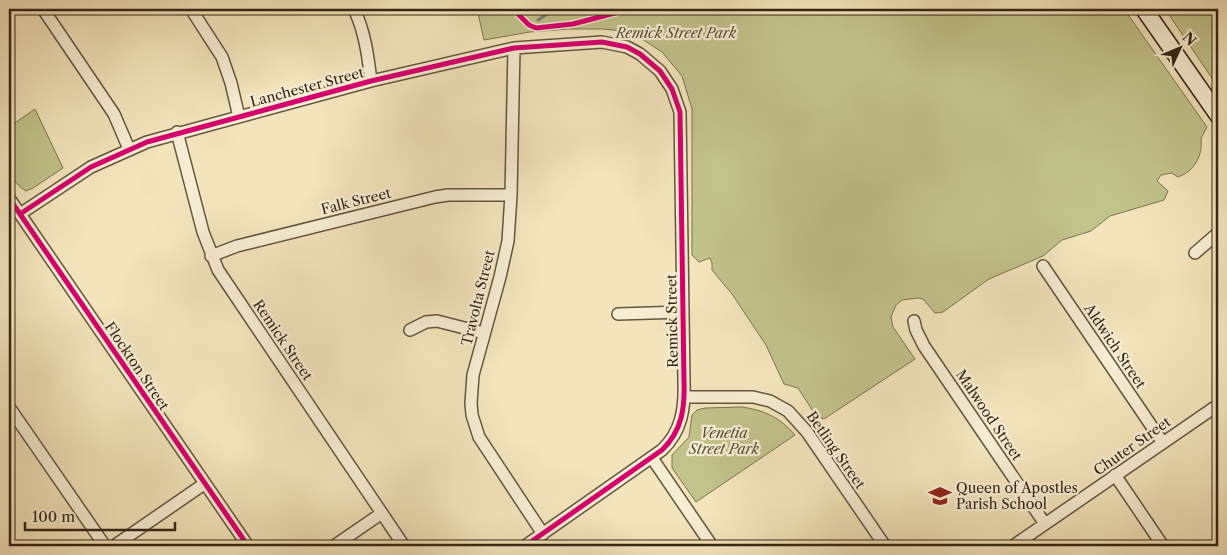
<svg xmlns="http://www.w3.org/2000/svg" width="1227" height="555" font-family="'Libre Caslon Text',serif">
<rect width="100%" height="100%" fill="#f3e4bb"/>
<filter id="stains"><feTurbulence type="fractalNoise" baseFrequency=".004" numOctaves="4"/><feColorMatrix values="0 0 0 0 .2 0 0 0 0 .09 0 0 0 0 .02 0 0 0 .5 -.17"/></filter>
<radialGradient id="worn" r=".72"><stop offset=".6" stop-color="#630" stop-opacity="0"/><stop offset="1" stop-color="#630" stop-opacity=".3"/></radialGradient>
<path fill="#c2c28b" stroke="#7b7450" d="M469,9h655l83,118 -6,11c2,17 -6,33 -23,39l-6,-4 -11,2 -4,6 11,10 -4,9 -54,16 -19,15 -29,9 -19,16 -54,23 -46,33 -8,1 -12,-14 -5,-1 -16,2 -6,5 -5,12 2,10 22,32 -91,60 -8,-3 -18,-28 -14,-4 -18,-39 -34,-51 -20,-24v-7l-2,-5 -11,4 -7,-7v-146l-10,-33 -20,-24 -23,-15 -16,-6 -20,-2h-34l-39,3 -46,8 -6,-27z
M1165,9h53v78z
M35,109l28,59 -30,20 -7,3c-24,-15 -17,-40 -17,-64z
M742,407c22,3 39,11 53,28l-99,67 -24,-34v-13l17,-18 3,-22 5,-5 8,-2z"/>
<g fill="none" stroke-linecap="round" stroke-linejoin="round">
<path stroke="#767f7a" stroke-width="3" d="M538,20l17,-11"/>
<defs>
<path id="minor" d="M43,9l71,105 15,35
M191,9l31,48 9,26 8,34
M354,9c11,23 14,47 17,72
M514,48l-3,147 -3,46 -8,36 -27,98 -2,28 1,12 7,22 64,97
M177,132l26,100 15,38 186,276
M9,198l239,348
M20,214l71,-47 56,-25 224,-61 143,-33 88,-6 25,5 13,7 20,17 12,18 8,23 4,269c1,27 -2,50 -22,69l-137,96
M1195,253l23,-20
M211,256l26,-10 198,-49 13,-2h63
M1043,266l120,177
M618,314l65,-2
M914,321l2,9 8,16 121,178
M410,330l16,-8 11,-1 47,12
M684,397h69l17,4 18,10 19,21 78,114
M9,407l96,139
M652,458l60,88
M1115,475l48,71
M114,546l90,-62
M334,546l48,-33
M1013,546l205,-141"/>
<path id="secondary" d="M1144,9l74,106"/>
</defs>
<use href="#minor" stroke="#64563f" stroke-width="14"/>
<use href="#secondary" stroke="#342616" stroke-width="19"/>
<use href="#minor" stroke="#f7edd3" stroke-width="11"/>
<use href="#secondary" stroke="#f7edd3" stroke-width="16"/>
<defs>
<path id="cycleway" d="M506,9l10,3 13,13 7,3 37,-4 57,-15
M9,198l239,348
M20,214l71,-47 56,-25 224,-61 143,-33 88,-6 25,5 13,7 20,17 12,18 8,23 4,269c1,27 -2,50 -22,69l-137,96"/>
</defs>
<use href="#cycleway" stroke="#f7edd3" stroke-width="8"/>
<use href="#cycleway" stroke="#d6006c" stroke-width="5"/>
</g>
<defs>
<symbol id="school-bare" viewBox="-9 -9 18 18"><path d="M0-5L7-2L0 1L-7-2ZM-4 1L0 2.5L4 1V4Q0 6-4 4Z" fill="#8f2418" stroke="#f7edd3" stroke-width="2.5" paint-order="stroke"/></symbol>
</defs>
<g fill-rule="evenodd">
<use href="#school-bare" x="924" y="480" width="32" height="32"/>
</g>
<g text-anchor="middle" stroke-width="4.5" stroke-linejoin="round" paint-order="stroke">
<g font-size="14" font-style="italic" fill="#584d33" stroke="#f7edd3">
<text x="676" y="38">Remick Street Park</text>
<text x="724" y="438">Venetia<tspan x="724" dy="16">Street Park</tspan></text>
</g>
<g font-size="14" fill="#342616" stroke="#f7edd3">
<text transform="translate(307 87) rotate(-15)" y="5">Lanchester Street</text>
<text transform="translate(356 201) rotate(-14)" y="5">Falk Street</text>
<text transform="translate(478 298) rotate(-76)" y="5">Travolta Street</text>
<text transform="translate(672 321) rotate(-91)" y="5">Remick Street</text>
<text transform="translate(283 340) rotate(56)" y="5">Remick Street</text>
<text transform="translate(1115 346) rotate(56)" y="5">Aldwich Street</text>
<text transform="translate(137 366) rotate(56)" y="5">Flockton Street</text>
<text transform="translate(989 415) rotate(56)" y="5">Malwood Street</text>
<text transform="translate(1132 446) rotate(-35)" y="5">Chuter Street</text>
<text transform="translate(836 450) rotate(55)" y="5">Betling Street</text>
</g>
<g font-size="14" fill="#342616" stroke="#f7edd3" text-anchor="start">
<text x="956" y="493">Queen of Apostles<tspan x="956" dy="16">Parish School</tspan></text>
</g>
</g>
<rect width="1227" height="555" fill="none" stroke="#f3e4bb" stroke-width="30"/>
<rect x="10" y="10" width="1207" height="535" fill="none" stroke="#342616" stroke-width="2.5"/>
<rect x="15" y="15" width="1197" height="525" fill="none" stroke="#342616"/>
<g transform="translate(1180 48) rotate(46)" stroke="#f7edd3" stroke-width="4" paint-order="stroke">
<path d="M0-4L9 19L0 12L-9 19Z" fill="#342616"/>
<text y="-8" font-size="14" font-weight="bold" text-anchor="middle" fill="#342616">N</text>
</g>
<path d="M25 522v8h150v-8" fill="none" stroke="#342616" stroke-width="2.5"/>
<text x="32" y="522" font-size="15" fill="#342616" stroke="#f7edd3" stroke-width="4" paint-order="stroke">100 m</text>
<rect width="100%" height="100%" filter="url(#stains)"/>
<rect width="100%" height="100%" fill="url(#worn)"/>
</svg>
